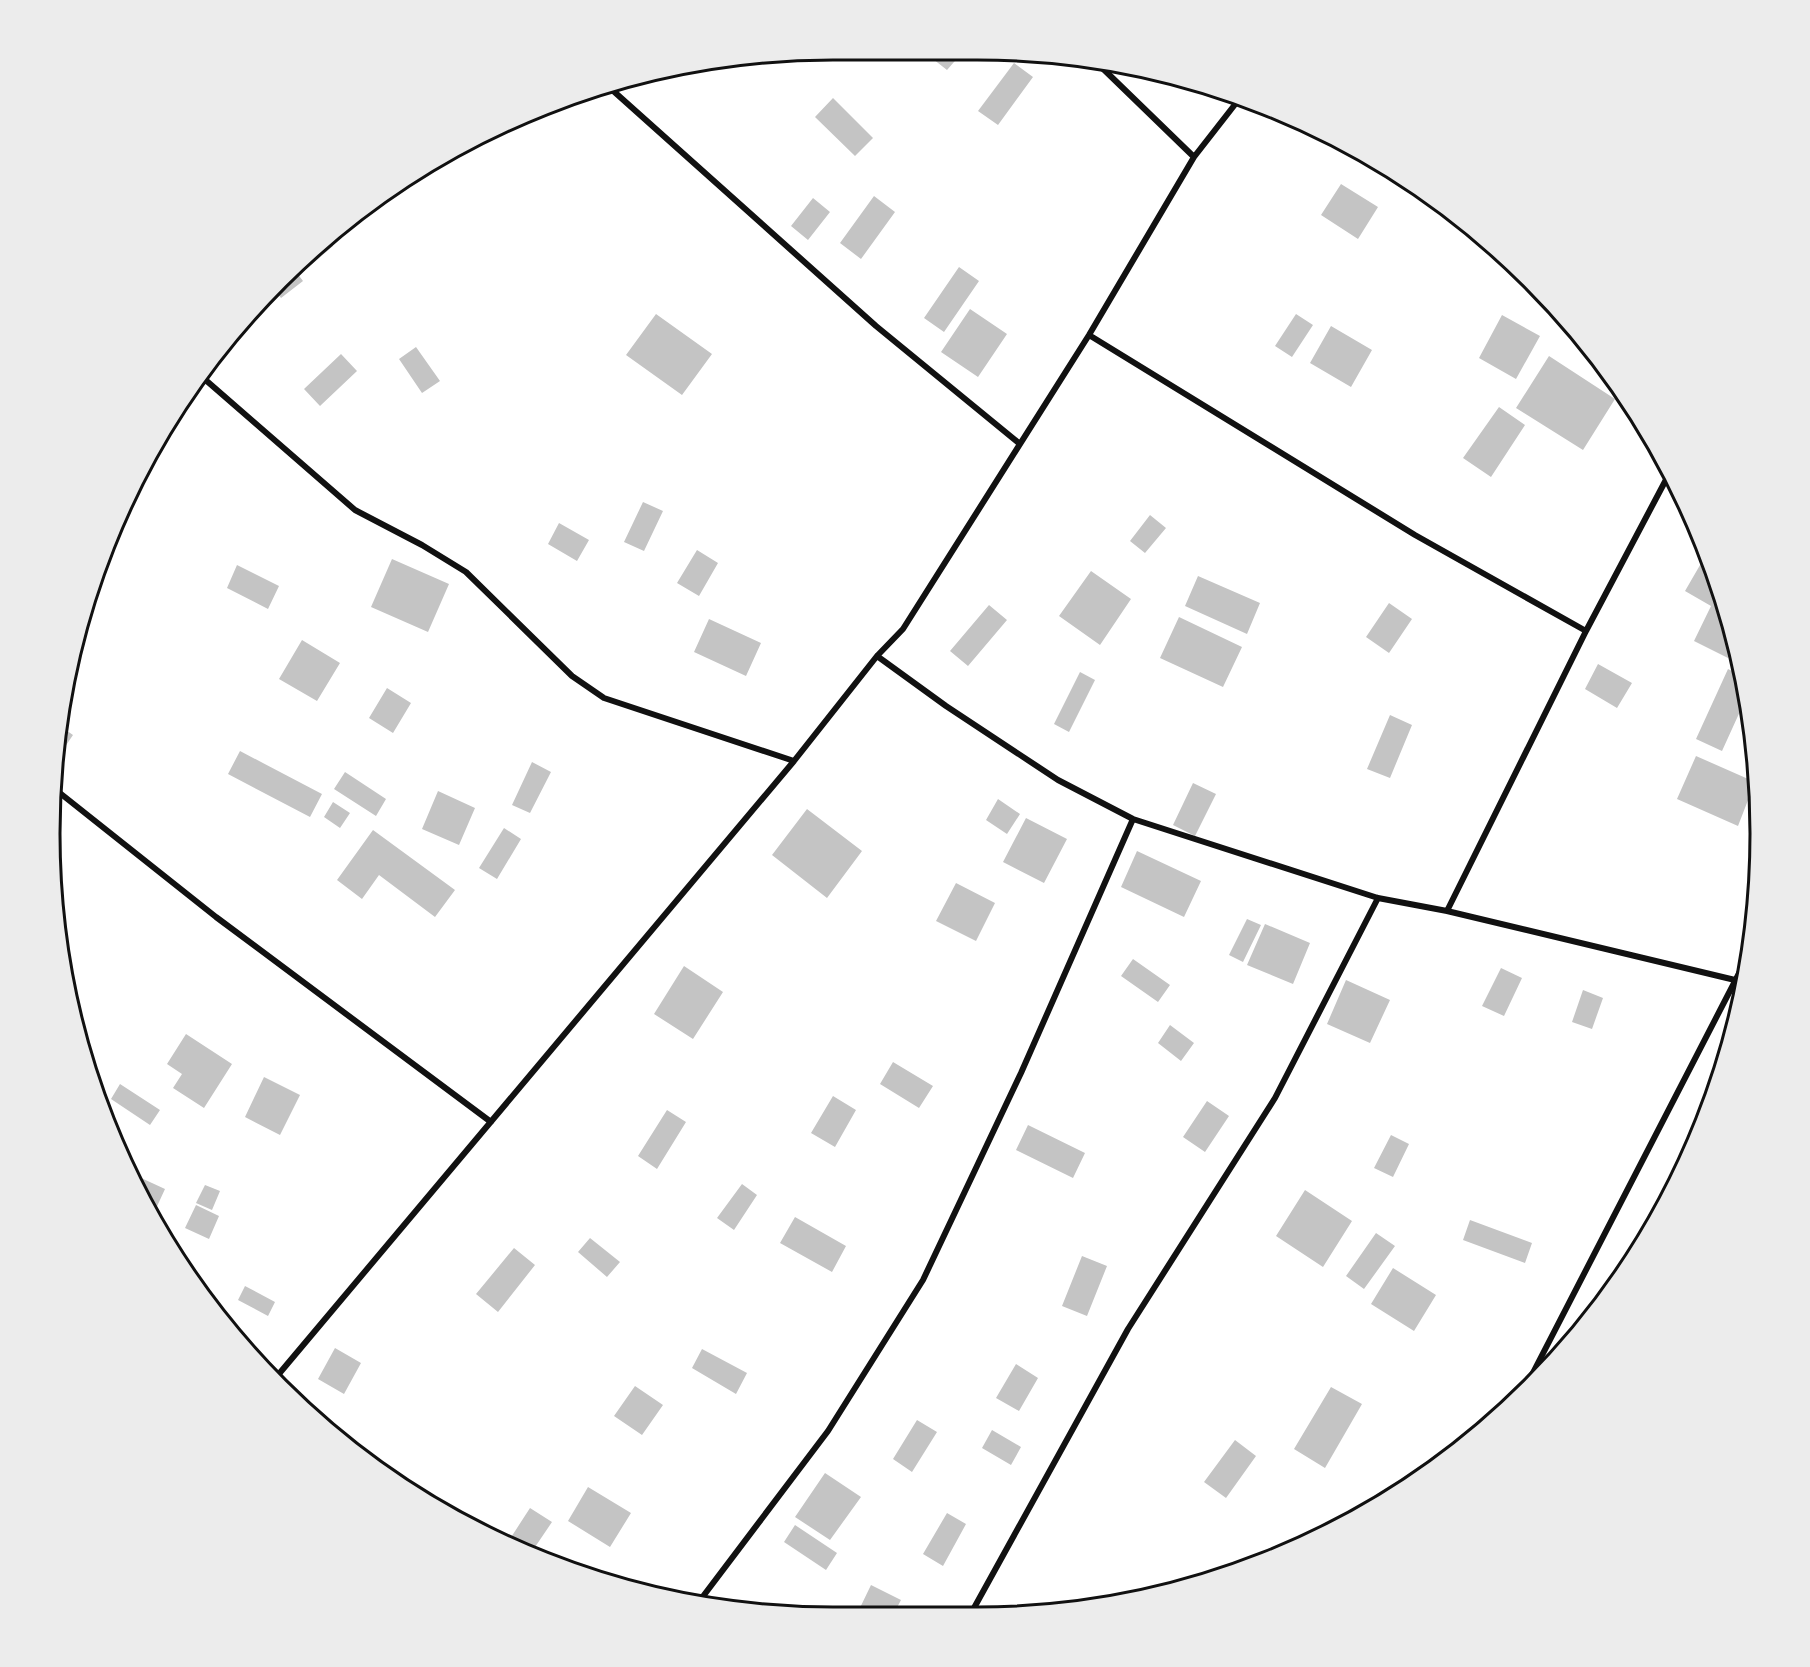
<svg xmlns="http://www.w3.org/2000/svg" width="1810" height="1667" font-family="Barlow,sans-serif">
<rect width="100%" height="100%" fill="#fff"/>
<path fill="#c4c4c4" d="M941,50l16,1 4,3 -14,16 -14,-11z
M1014,63l19,14 -35,48 -20,-14z
M833,98l40,40 -18,18 -40,-39z
M1320,132l49,27 -3,5 -48,-29z
M1341,184l37,23 -20,32 -37,-24z
M874,196l21,16 -34,47 -21,-16z
M813,198l17,14 -22,28 -17,-14z
M327,239l6,7 -29,25 -5,-6z
M959,267l20,14 -35,51 -20,-14z
M294,269l9,12 -22,17 -7,-9z
M970,309l37,25 -29,43 -37,-25z
M656,314l56,40 -30,41 -56,-40z
M1296,314l17,11 -21,32 -17,-11z
M1502,315l38,21 -24,43 -37,-21z
M1331,326l41,24 -21,37 -41,-24z
M416,347l24,34 -18,12 -23,-34z
M341,354l16,17 -37,35 -16,-17z
M1549,356l66,43 -32,51 -67,-42z
M1499,407l26,18 -34,52 -28,-19z
M643,502l20,9 -19,40 -20,-9z
M1150,515l16,13 -21,25 -15,-12z
M559,523l30,17 -12,21 -29,-17z
M697,550l21,13 -19,33 -22,-13z
M1707,553l28,92 -7,13 -34,-17 17,-35 -26,-15z
M392,559l57,25 -21,48 -57,-25z
M237,565l42,21 -11,23 -41,-21z
M1091,571l40,28 -31,46 -41,-29z
M1198,576l62,27 -13,31 -62,-28z
M1389,603l23,16 -23,34 -23,-16z
M989,605l18,15 -39,46 -18,-15z
M1179,617l63,30 -19,40 -63,-29z
M709,619l52,24 -15,33 -52,-24z
M302,640l38,23 -23,38 -38,-22z
M1598,664l34,19 -15,25 -32,-19z
M1728,669l16,8 3,19 -25,55 -26,-12z
M1080,672l15,8 -26,52 -15,-8z
M387,688l24,15 -18,30 -24,-15z
M1390,715l22,10 -22,53 -23,-9z
M60,726l13,9 -19,28z
M240,751l82,43 -12,23 -82,-43z
M1696,756l59,26 -17,44 -61,-27z
M532,762l19,10 -21,41 -18,-8z
M345,772l41,27 -10,17 -42,-27z
M1193,783l23,11 -21,42 -22,-11z
M438,791l37,17 -16,37 -37,-16z
M998,799l22,15 -13,20 -21,-14z
M333,802l17,11 -10,15 -16,-11z
M807,809l55,42 -35,47 -55,-43z
M1026,818l41,21 -23,44 -41,-21z
M504,828l17,11 -24,40 -18,-11z
M373,830l82,60 -20,27 -56,-42 -17,24 -25,-19z
M1137,851l64,30 -17,36 -63,-30z
M956,883l39,20 -19,38 -40,-20z
M1247,919l14,6 -18,37 -14,-7z
M1265,924l45,19 -17,41 -46,-19z
M1133,959l37,26 -12,17 -37,-26z
M684,966l39,26 -30,47 -39,-25z
M1501,968l21,10 -18,38 -22,-10z
M1346,980l44,20 -20,43 -43,-19z
M1583,990l20,8 -11,31 -20,-7z
M1170,1025l24,18 -13,18 -23,-18z
M186,1034l46,30 -28,44 -31,-20 9,-14 -15,-10z
M893,1062l40,24 -14,22 -39,-24z
M264,1077l36,18 -20,40 -35,-18z
M120,1084l40,26 -10,15 -39,-26z
M833,1096l23,14 -21,37 -24,-14z
M1207,1101l22,15 -24,36 -22,-15z
M667,1110l19,12 -29,47 -19,-13z
M1028,1125l57,28 -12,25 -57,-28z
M1391,1135l18,9 -16,33 -19,-9z
M139,1177l26,12 -12,26 -17,-32z
M742,1184l15,11 -23,35 -17,-12z
M205,1185l15,6 -8,19 -16,-7z
M1305,1190l47,31 -29,46 -47,-31z
M196,1205l23,11 -10,23 -24,-11z
M795,1217l51,29 -14,26 -52,-29z
M1470,1220l62,23 -7,20 -62,-23z
M1376,1233l19,13 -31,43 -18,-13z
M590,1238l30,24 -13,15 -29,-25z
M514,1248l21,17 -37,47 -22,-18z
M1082,1256l25,10 -20,50 -25,-10z
M1393,1268l43,27 -22,36 -43,-27z
M245,1286l30,16 -7,14 -30,-16z
M335,1348l26,15 -17,31 -26,-15z
M702,1349l45,24 -11,21 -44,-26z
M1016,1364l22,14 -19,33 -23,-13z
M635,1386l28,19 -21,30 -28,-19z
M1331,1387l31,17 -37,64 -31,-19z
M917,1420l20,12 -25,40 -19,-13z
M992,1430l29,17 -10,18 -29,-17z
M1235,1440l21,16 -30,42 -22,-16z
M825,1473l36,24 -31,43 -35,-23z
M588,1487l43,26 -21,34 -42,-26z
M530,1508l22,14 -21,31 -23,-11z
M947,1513l19,11 -23,42 -20,-12z
M795,1525l42,28 -11,17 -42,-28z
M1227,1566l9,4 -13,4z
M871,1585l30,15 -8,15 -36,-1z"/>
<g fill="none" stroke-linecap="round" stroke-linejoin="round">
<path stroke="#111" stroke-width="6" d="M1094,60l100,97
M610,88l266,238 144,118
M1089,335l326,200 171,96
M201,376l154,134 67,35 44,27 106,104 32,22 190,63
M877,656l69,50 112,74 75,39 245,79 69,13 288,69h11
M51,786l165,131 275,205
M1447,911l139,-280 83,-157
M273,1381l521,-620 83,-105 26,-27 186,-294 105,-178 46,-59
M1521,1396l228,-442
M698,1603l130,-172 95,-151 98,-207 112,-254
M969,1617l159,-288 147,-231 103,-200"/>
</g>
<path d="M0 0H1810V1667H0ZM833 60H977A773 773 0 0 1 1750 833V834A773 773 0 0 1 977 1607H833A773 773 0 0 1 60 834V833A773 773 0 0 1 833 60Z" fill="#ececec" fill-rule="evenodd"/>
<path fill="none" stroke="#111" stroke-width="3" d="M833 60H977A773 773 0 0 1 1750 833V834A773 773 0 0 1 977 1607H833A773 773 0 0 1 60 834V833A773 773 0 0 1 833 60Z"/>
</svg>
